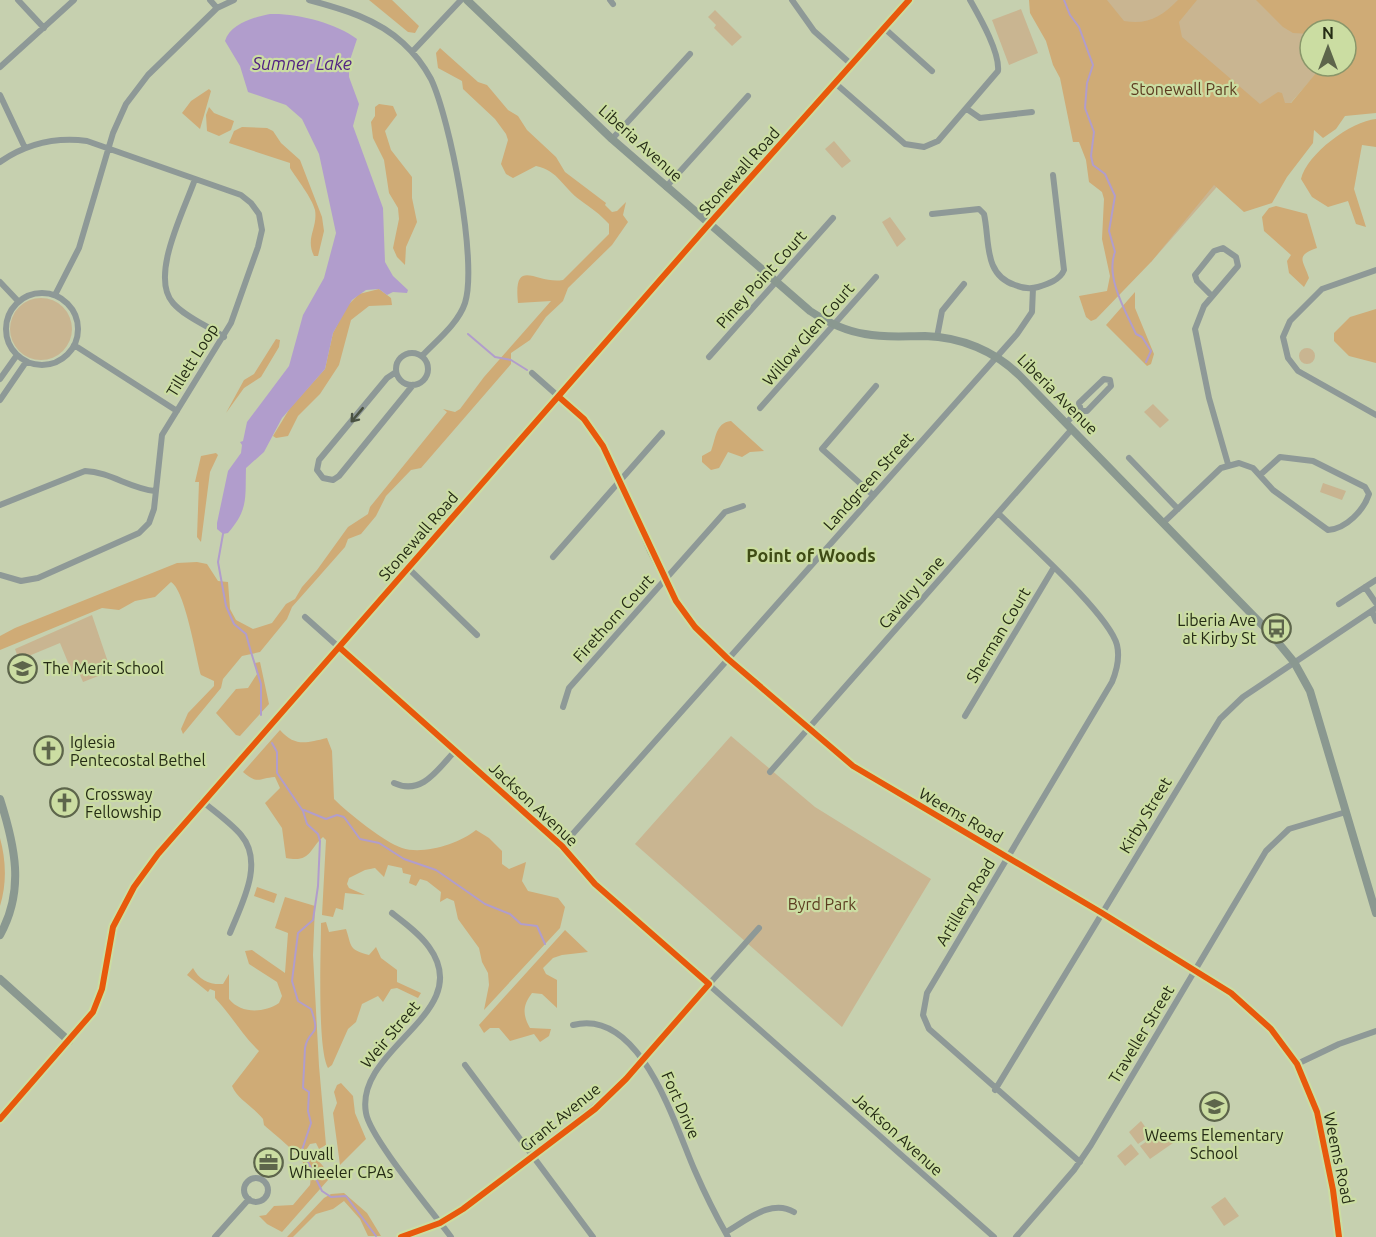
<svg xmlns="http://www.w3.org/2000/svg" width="1376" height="1237" font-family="Ubuntu,sans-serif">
<rect width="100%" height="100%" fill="#c6d0af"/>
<path fill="#c9b591" d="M1067,0h309v5l-30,25h-36v36h13l-172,196z
M1021,9l17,44 -29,12 -17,-45z
M715,10l27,27 -10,9 -18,-18 2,-3 -8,-8z
M834,141l17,20 -9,7 -17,-19z
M890,217l16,22 -9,8 -15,-25z
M10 329a31 31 0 1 1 62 0a31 31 0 1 1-62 0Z
M1299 356a8 8 0 1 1 16 0a8 8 0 1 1-16 0Z
M1153,404l16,16 -9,8 -16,-16z
M1323,483l23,8 -4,9 -22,-8z
M92,615l19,56 -28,11 -5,-12 -6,2 -12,-29 -41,17 -4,-11z
M731,736l84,71 116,72 -89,148 -207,-183z
M1141,1121l10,14 -13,9 -9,-12z
M1163,1130l10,13 -23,16 -10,-13z
M1131,1144l8,10 -14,12 -8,-10z
M1225,1197l14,19 -15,10 -13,-19z"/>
<path fill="#cfab76" d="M369,0h23l27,26 -4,7 -7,-1z
M1029,0h78l17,21c24,4 37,-4 54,-21h19l-18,22 3,15 78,67 18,-12 4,1 3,10h6l31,-37h24v-36h-36v4l-17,-1 -10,-6 -27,-27h120v113l-31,3 -9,13 -13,9 -9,-8 -1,13 -26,34 -15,26 -28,9 -30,-27 -63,77 -55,57 -5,2 -5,-4 -7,-21 28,-5 3,-15 -8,-37 2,-40 -2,-7 -13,-10 -3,-22 -7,-18h-6l-13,-64 -7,-13 -7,-24 -16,-28z
M440,48l38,34 9,3 21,25 10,6 9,14 29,27 9,15 41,31 -1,2 7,7 5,-1 9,-9 -3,13 5,7 -16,23 -44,43 -5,13 -17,16 -16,23 -19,13v11l-90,104 -10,2 -25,26 -10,20 -15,18 -13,5 -3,8 -53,60 -5,12 -27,33 -18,4 -19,23 -2,9 -38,46 -2,-5 7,-16 26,-27v-5l-13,-6c-5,-18 -16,-85 -30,-93l-16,15 -20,4 -16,9 -17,-2 -102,42v-14l15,-8 162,-65 20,-1 10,2 11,17 10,1 2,27 6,11 17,9 19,-6 14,-19 9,-5 7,-12 15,-17 31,-43 20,-13 2,-7 77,-95 -4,-3 12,3 5,-3 24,-32 67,-76 -33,2c-5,-48 19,-18 45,-23l46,-46v-10c-9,-10 -18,-16 -29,-24 -16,-11 -22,-30 -44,-34l-23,12 -7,-4 -5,-10 7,-24 -2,-6 -11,-15 -32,-30 -1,-8 -24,-13 -2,-15z
M209,89l2,2 -11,38 -18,-16 9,-12z
M379,104l14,2 4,9 -12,16 6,19 21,27v21l5,24 -11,25 -1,18 -8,-8 -4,-9 6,-29 -1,-11 -9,-15 -5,-33 -11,-22 -2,-16 4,-6v-9z
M209,107l5,6 20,8 -3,9 -12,6 -12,-5 -1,-16z
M1376,119v28l-14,-2 -8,44 12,38 -10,-3 -8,-23 -20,6 -16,-10 -11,-18c6,-25 50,-58 75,-60z
M242,127l25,1 6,3 8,12 19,17 22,57 2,14 -6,25h-4c-9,-18 4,-28 1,-46 -3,-12 -18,-31 -25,-42v-5l-61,-20 5,-12z
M1276,206l31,8 10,34c-23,8 -13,13 -8,30l-5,9 -15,-14 -2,-12 4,-6 -27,-24 -2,-14 7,-9z
M379,289l12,9 1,7 -23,1 -18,14 -12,45 -19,29 -22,22 -10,20 -12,2 -3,-2 17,-28 35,-39 8,-36 14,-27 12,-12z
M1135,292v16l19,46 -3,10 -4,2 -41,-41z
M1376,309v54l-27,-7 -15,-15v-8l16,-16z
M276,339l4,1 -1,7 -18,30 -17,11 -18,25 18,-33 10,-6z
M731,421l33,30 -14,1 -8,5 -14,-5 -9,16 -8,2 -9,-8v-6l9,-5c5,-12 4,-28 20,-30z
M216,453l2,2 -8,17 -9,70 -4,-5 2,-55h-4l6,-26z
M260,662l9,42 -29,32 -4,-1 -20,-22 20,-24 12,-1 9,-14 -2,-11z
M280,730c15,17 26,13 47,8l5,13 2,48c14,14 50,43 68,49 21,7 57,-4 74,-18l13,8 13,13v13l7,5 17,-7 -4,19 6,10 30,7 7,9 -5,21 -76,82 5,-25 -1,-12 -6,-11 -3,-14 -21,-29 -4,-18 -7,-3 -7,4 1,-10 -14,-11 -7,-2 -4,7 -7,-3 2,-8 -8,-2 -1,-5 -14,-3 -4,12 -9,-9 -10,2 -16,8 -2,6 2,4 16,7 -20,-2 -2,17 -7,-2 -3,9 -11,-2 4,-75 -3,-3c-14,12 -12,26 -37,21l-4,-30 -17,-25 15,-15 -5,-11c-16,1 -17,8 -32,-5z
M0,838c6,22 7,45 0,68z
M257,887l20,7 -3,9 -20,-7z
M285,897l30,9 -2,49 6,111 7,79 -7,4 -3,-6 -6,1 -4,6c9,11 21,13 22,30l-46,52 -15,-8 -8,-8 7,-1 8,-9 19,-1 17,-20c5,-21 -32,-47 -46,-60l-1,-6c-10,-13 -25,-19 -31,-33l27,-35c-17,-16 -27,-35 -44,-53v-7l-5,-2 -2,3 -21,-17 6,-7c6,12 17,17 30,16l6,-10v25c12,15 35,14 50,4l3,-7 -5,-14 -28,-18 -4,-13 7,-1 33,23 3,-40 -13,-5z
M326,922l3,10 17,-3c6,18 2,20 23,26l7,-8 5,11 16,12v12l24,11 -3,5 -21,-10 -6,1 -8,13 -5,-6 -16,8 -6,18 -8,7 -16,36 -4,3c-11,-21 -7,-116 -7,-145z
M565,930l23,22 -26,3 -9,3 -10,10 3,6 11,6v28l-15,-14 -10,-1c-9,12 -10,21 -2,35l21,1 -2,7 -9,6 -6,-8 -24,7 -11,-13h-9l-6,5 -5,-8z
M341,1083l12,13 2,17 11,26 -26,26 -7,-52 4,-10 -3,-11 3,-7z
M344,1193l23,20 14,23h-13l-8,-17 -16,-18 -11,8 -17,5 -23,23h-6l37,-39 7,-4z"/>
<path fill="#b19dcc" d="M270,14c27,-1 66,9 87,25l-8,24v14l10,27 -6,22 30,82 2,54 8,14 15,14 -1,3 -14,-1 -6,3 -8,-6 -13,1 -14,10 -19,33 -8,36 -43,49 -18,34 -18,16c-1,29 3,41 -18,65l-5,1 -6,-5v-6l11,-52 13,-18 1,-8 -2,-3 3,-1 4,-19 42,-56 14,-51 21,-37 12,-45 -17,-79 -17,-35 -16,-14 -38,-13 -8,-26 -15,-25c5,-17 29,-24 45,-27z"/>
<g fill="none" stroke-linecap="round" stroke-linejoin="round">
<path stroke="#b19dcc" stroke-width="2" d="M1064,0l6,15 9,12 14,38 -6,18 -2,25 9,24 -3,24 2,9 12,9 10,22 -6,35 6,21c-10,25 11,60 21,82l6,3 9,14 -5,11
M468,334l27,23 16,3 16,10
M223,534l-5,28 8,44 8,18 12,10 5,18 10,32v31
M272,743l5,9v21l26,38 4,13 11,10 2,7 -2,45 -5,34 -15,13 -6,48 6,20 13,8c11,31 -2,17 -6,39l-2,40 6,4 -1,19 3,12 -9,27 20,41 9,6 15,-1 30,40
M304,810l22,9 11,-4 7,2 16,22 19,4 25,16 32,11 49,34 25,10 11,10 16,2 8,18"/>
<path stroke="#8e9997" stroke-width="6" d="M18,0l26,28
M210,0l7,8
M309,0c34,9 68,19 94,43 11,10 21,23 28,36 19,40 47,183 34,224 -7,21 -29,38 -43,53
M610,0l3,4
M792,0l22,31 38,34
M884,28l48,43
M412,52l49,-52
M0,67l74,-67
M835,83l70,61 19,3 14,-6 60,-70c2,-19 -19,-55 -28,-71
M0,95l25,53
M967,109l13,9 52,-6
M612,139l78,-85
M0,162c26,-18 56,-25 87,-21l154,54 10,8 8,11 3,16 -4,17 -27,76 -69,112 -8,74 -5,14 -10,10 -101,45 -17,3 -21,-6
M195,179c-10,30 -46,97 -22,124 12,14 35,23 51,34
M666,187l82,-91
M932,214l47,-5 5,5c6,26 -1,61 31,71 7,3 16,4 23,2 10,-3 22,-7 26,-17l-11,-95
M709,224l200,-224
M1376,270l-54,19 -32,32 -7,16 5,21 10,13 78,44
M0,282l18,19
M6 329a36 36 0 1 1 72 0a36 36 0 1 1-72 0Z
M55,295l24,-47 34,-115 13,-29 22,-29 69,-67 17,-8
M1212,296l-15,-15 -2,-6 19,-24 9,-3 13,9 2,9 -34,40 -9,23 14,69 19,66
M937,337l5,-26 22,-27
M74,345l103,66
M396 369a16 16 0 1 1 32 0a16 16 0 1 1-32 0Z
M709,357l124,-139
M396,372l-9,6 -68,82 -2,10 6,8 10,2 6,-4 74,-91
M532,373l43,38 22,25 16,28 37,87 26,50 19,26 33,32 125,107 249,147 129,80 40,36 26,35 20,48 16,78 6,47
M0,379l17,-24
M1104,379l6,1 1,6 -24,25h-6l-2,-8z
M0,400l26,-38
M760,408l116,-131
M1066,423l13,-13
M1129,458l49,51
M873,495l-51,-46 54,-63
M0,505l85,-34c25,1 46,18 70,20
M998,513c26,26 111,101 119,132 3,13 0,25 -5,37l-185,311 -4,22 6,14 151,133
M1163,523l58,-55 18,-5 14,5 20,22 55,40c18,-1 36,-20 41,-36l-4,-7 -52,-26 -33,-4 -20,18
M553,557l109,-124
M408,568l69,67
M1365,587l11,16
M1339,604l37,-24
M1372,611l4,10
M305,617l257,229 33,38 399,353
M563,707l6,-19 156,-176 18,-6
M965,716l88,-147
M770,772l302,-343
M394,783c28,13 44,-14 61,-32
M202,801c13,11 29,22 39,34 24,28 0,70 -11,98
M562,846l455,-512 15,-22 1,-24
M392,913c13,10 28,21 37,34 48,66 -75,101 -63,166 4,25 67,99 85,124
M573,1025c68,-18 102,101 122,146 10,23 21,45 33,66
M1297,1064l42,-20 37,-13
M465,1065l128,172
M995,1090l225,-371 23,-22 133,-89
M244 1190a12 12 0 1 1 24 0a12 12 0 1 1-24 0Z
M726,1232c20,-11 45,-34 68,-20
M215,1237l34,-38
M401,1237l39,-14 23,-14 148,-115 148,-166
M1016,1237l58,-67 17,-25 175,-294 23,-22 57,-17"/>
<path stroke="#8a9890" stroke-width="8" d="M467,0l145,139 198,172c17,11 35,20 55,23 20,4 40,2 60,2 36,1 70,15 95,40l251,258 23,28 16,29 66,222
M0,799c15,47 25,91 0,136
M0,979l69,62
M0,1119l93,-107 9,-23 11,-62 21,-40 24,-33 551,-630"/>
<defs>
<path id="cycleway" d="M559,397l25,22 19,27 73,155 19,26 33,32 125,107 249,147 129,80 40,36 26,35 20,48 16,78 6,47
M339,647l223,199 33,38 114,100 -83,95 -31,30 -132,100 -23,14 -39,14
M0,1119l93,-107 9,-23 11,-62 21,-40 24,-33 551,-630 200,-224"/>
</defs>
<use href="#cycleway" stroke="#cbdda2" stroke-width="10"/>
<use href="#cycleway" stroke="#e8590c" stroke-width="6"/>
</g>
<defs><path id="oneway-shaft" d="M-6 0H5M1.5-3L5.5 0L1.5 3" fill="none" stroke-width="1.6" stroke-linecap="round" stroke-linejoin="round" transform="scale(1.5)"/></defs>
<use stroke="#4a5242" href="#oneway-shaft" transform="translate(357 415) rotate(130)"/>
<defs>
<symbol id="bus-ring" viewBox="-11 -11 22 22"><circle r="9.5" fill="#cbdda2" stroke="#5d654b" stroke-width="1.5"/><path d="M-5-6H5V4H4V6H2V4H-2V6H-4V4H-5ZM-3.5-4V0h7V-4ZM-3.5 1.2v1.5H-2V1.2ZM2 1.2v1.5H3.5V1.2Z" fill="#5d654b"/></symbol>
<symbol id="school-ring" viewBox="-11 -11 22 22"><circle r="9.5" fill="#cbdda2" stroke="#5d654b" stroke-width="1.5"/><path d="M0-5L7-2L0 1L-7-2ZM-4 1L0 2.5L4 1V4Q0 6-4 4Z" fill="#5d654b"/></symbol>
<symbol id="church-ring" viewBox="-11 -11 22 22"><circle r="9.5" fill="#cbdda2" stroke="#5d654b" stroke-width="1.5"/><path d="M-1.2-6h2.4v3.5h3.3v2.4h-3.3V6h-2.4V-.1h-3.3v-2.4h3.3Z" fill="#5d654b"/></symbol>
<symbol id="office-ring" viewBox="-11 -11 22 22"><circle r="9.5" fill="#cbdda2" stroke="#5d654b" stroke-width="1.5"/><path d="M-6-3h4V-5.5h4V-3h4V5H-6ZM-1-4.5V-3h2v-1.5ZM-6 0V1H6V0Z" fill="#5d654b"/></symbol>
</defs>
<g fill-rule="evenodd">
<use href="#bus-ring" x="1260" y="612" width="33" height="33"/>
<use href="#school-ring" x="6" y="652" width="33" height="33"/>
<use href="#church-ring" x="32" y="734" width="33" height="33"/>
<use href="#church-ring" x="48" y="786" width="33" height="33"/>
<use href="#school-ring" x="1198" y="1090" width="33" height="33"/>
<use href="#office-ring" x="252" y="1146" width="33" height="33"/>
</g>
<g text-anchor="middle" stroke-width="4.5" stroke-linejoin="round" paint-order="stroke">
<g font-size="16" fill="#5c3c20" stroke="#cbdda2">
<text x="1184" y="95">Stonewall Park</text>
<text x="822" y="910">Byrd Park</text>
</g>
<g font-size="16" fill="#252c15" stroke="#cbdda2">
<text transform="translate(641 143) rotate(42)" y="6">Liberia Avenue</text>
<text transform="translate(739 171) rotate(-48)" y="6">Stonewall Road</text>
<text transform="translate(761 279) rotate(-48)" y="6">Piney Point Court</text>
<text transform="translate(808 334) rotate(-49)" y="6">Willow Glen Court</text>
<text transform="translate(192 360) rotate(-58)" y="6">Tillett Loop</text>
<text transform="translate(1058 394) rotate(45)" y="6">Liberia Avenue</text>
<text transform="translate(868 481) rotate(-48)" y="6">Landgreen Street</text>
<text transform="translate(418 536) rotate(-49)" y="6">Stonewall Road</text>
<text transform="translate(911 592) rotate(-49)" y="6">Cavalry Lane</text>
<text transform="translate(613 618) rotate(-48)" y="6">Firethorn Court</text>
<text transform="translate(998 635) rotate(-59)" y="6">Sherman Court</text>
<text transform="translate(534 804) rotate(43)" y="6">Jackson Avenue</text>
<text transform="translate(961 815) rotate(30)" y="6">Weems Road</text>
<text transform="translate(1145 815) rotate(-59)" y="6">Kirby Street</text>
<text transform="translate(965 902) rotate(-59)" y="6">Artillery Road</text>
<text transform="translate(390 1034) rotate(-50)" y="6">Weir Street</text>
<text transform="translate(1141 1034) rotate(-59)" y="6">Traveller Street</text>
<text transform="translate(681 1105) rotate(66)" y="6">Fort Drive</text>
<text transform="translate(560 1117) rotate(-39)" y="6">Grant Avenue</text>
<text transform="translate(898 1134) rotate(42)" y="6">Jackson Avenue</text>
<text transform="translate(1339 1158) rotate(78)" y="6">Weems Road</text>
</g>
<g font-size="16" fill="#252c15" stroke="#cbdda2" text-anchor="start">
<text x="1256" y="626" text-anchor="end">Liberia Ave<tspan x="1256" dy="18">at Kirby St</tspan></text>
<text x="43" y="674">The Merit School</text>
<text x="70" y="748">Iglesia<tspan x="70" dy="18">Pentecostal Bethel</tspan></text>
<text x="85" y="800">Crossway<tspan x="85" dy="18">Fellowship</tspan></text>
<text x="1214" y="1141" text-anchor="middle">Weems Elementary<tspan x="1214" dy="18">School</tspan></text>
<text x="289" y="1160">Duvall<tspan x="289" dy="18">Whieeler CPAs</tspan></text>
</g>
<g font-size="18" font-style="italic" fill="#522283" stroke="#cbdda2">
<text x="302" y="70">Sumner Lake</text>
</g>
<g font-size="18" font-weight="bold" fill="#3f4c15" stroke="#cbdda2">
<text x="811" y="562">Point of Woods</text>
</g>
</g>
<g transform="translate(1328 48)"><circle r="28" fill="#cbdda2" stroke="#89966a" stroke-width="1.5"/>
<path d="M0-4.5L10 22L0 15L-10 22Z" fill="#5d654b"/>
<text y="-9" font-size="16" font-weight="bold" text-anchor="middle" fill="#252c15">N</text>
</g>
</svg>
